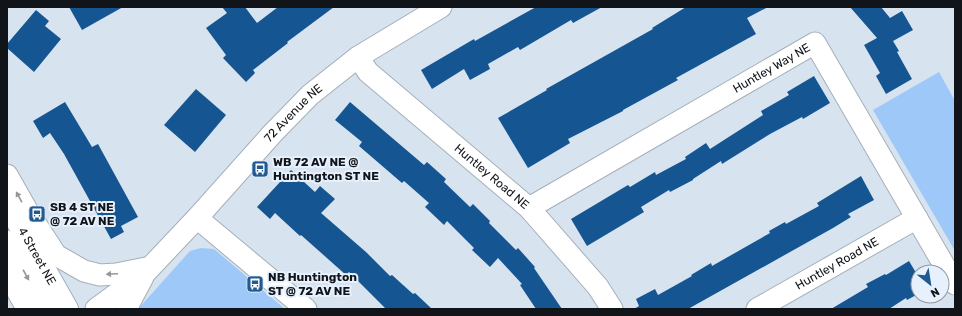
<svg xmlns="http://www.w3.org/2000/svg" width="962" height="316" font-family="Rubik,sans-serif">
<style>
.green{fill:#9ec8f7}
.building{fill:#155692}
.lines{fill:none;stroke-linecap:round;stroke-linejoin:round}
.minor-casing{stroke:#a4afba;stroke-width:23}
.major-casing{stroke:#a4afba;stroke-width:24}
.minor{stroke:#fff;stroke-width:21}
.major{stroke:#fff;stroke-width:22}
.oneway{fill:#949698}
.labels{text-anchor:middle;stroke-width:4;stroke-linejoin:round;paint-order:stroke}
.street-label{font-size:12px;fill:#111519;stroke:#e6f1fd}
.poi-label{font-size:12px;font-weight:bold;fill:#111519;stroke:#e6f1fd;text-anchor:start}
</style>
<rect width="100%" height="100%" fill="#d8e3f0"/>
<g class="green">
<polygon points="939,72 955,101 955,251 873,110"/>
<polygon points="201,248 214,249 285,309 138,309 190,251"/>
</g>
<g class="building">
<polygon points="69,7 123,7 82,30"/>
<polygon points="222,7 245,7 257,23 278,7 334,7 287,42 288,43 253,70 255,73 246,82 223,58 226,55 206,28 227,13"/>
<polygon points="536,7 602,7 573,23 571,20 520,50 518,47 488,64 490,69 470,80 464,69 432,89 421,70 474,39 475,41"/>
<polygon points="686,7 768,7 747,18 756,34 676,78 678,80 623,110 623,111 568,139 570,143 528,168 498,118 547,90 546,89 653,29 652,28"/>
<polygon points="850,7 881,7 890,18 902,11 913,30 893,41 899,51 897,52 912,79 886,94 876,76 880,73 864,45 877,38"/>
<polygon points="36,10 49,21 45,26 61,39 34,72 7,48 7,44"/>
<polygon points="814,76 830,103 803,119 802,117 770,134 722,164 721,161 693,179 693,180 670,192 669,190 641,207 644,212 587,246 571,219 628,185 630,187 655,172 656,175 686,159 685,157 706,143 710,149 763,115 761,111 789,95 787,92"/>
<polygon points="196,89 226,115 195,152 164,125"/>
<polygon points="65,102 92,147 98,144 138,217 121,226 124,232 111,239 64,154 50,133 43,138 33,121"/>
<polygon points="350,102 424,165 427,162 446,179 444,182 470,207 473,204 490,221 489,223 516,250 518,248 535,267 534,268 562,309 536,309 520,285 522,284 498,258 490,267 472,250 474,248 447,221 444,225 425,207 429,203 404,181 402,183 359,146 362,142 335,120"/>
<polygon points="291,170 315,192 320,186 335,199 321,213 366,252 390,276 392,275 413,294 415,293 432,309 386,309 349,272 346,275 301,235 300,236 275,213 270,219 257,207"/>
<polygon points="861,176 874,200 848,214 851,217 833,228 688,309 634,309 639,306 636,299 655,289 658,295 692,276 691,275 711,263 712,266 770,233 769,231 785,222 786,224 819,206 817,203"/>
<polygon points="909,261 918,276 918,294 907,300 906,298 889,309 831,309 868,287 866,284 885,274 886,275"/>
</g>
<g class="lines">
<g class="minor-casing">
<g id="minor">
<path id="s1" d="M358,57l10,15 161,136 69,79 14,22"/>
<polyline points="7,175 28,212 56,255 84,271 100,275 116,274 146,268"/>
<path id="s2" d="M529,208l286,-165 140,241"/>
<polyline points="197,218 306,309"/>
<polyline points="7,241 38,297 57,309"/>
<path id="s3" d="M96,309l49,-36 52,-55 75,-84 38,-39 48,-38 83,-50"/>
<polyline points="126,309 143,277"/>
<path id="s4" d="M757,309l160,-91"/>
</g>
</g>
<g class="major-casing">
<g id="major">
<path id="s5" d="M7,203l60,106"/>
<polyline points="7,272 28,309"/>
</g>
</g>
<use href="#minor" class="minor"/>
<use href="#major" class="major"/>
</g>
<defs><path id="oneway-solid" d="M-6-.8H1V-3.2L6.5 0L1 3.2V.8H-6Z"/></defs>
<g class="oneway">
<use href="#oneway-solid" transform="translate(19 197) rotate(-119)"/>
<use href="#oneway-solid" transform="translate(112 274) rotate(177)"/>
<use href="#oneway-solid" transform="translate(26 275) rotate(61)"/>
</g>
<defs>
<g id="bus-square" transform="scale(0.9)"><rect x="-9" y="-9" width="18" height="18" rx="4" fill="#215990" stroke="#e6f1fd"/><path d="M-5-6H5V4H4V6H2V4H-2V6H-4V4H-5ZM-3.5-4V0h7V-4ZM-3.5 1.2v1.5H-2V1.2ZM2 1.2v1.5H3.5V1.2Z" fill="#fff"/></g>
</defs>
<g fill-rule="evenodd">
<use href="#bus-square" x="260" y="169"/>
<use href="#bus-square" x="37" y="214"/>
<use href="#bus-square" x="255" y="284"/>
</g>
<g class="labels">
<g class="street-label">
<text dy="4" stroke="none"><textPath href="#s2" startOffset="280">Huntley Way NE</textPath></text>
<text dy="4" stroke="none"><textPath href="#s3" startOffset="279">72 Avenue NE</textPath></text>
<text dy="4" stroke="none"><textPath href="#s1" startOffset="180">Huntley Road NE</textPath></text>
<text dy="4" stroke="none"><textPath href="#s5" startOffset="61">4 Street NE</textPath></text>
<text dy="4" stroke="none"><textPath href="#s4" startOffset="92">Huntley Road NE</textPath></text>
</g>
<g class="poi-label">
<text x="273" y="166">WB 72 AV NE @<tspan x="273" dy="14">Huntington ST NE</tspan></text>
<text x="50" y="211">SB 4 ST NE<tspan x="50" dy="14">@ 72 AV NE</tspan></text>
<text x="268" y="281">NB Huntington<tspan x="268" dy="14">ST @ 72 AV NE</tspan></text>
</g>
</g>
<rect width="962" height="316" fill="none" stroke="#111519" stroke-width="16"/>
<g transform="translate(930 284) rotate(150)"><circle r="19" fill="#e6f1fd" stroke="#9199a2"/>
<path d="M0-3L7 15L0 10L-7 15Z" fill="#215990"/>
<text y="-6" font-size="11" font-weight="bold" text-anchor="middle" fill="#111519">N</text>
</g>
</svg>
